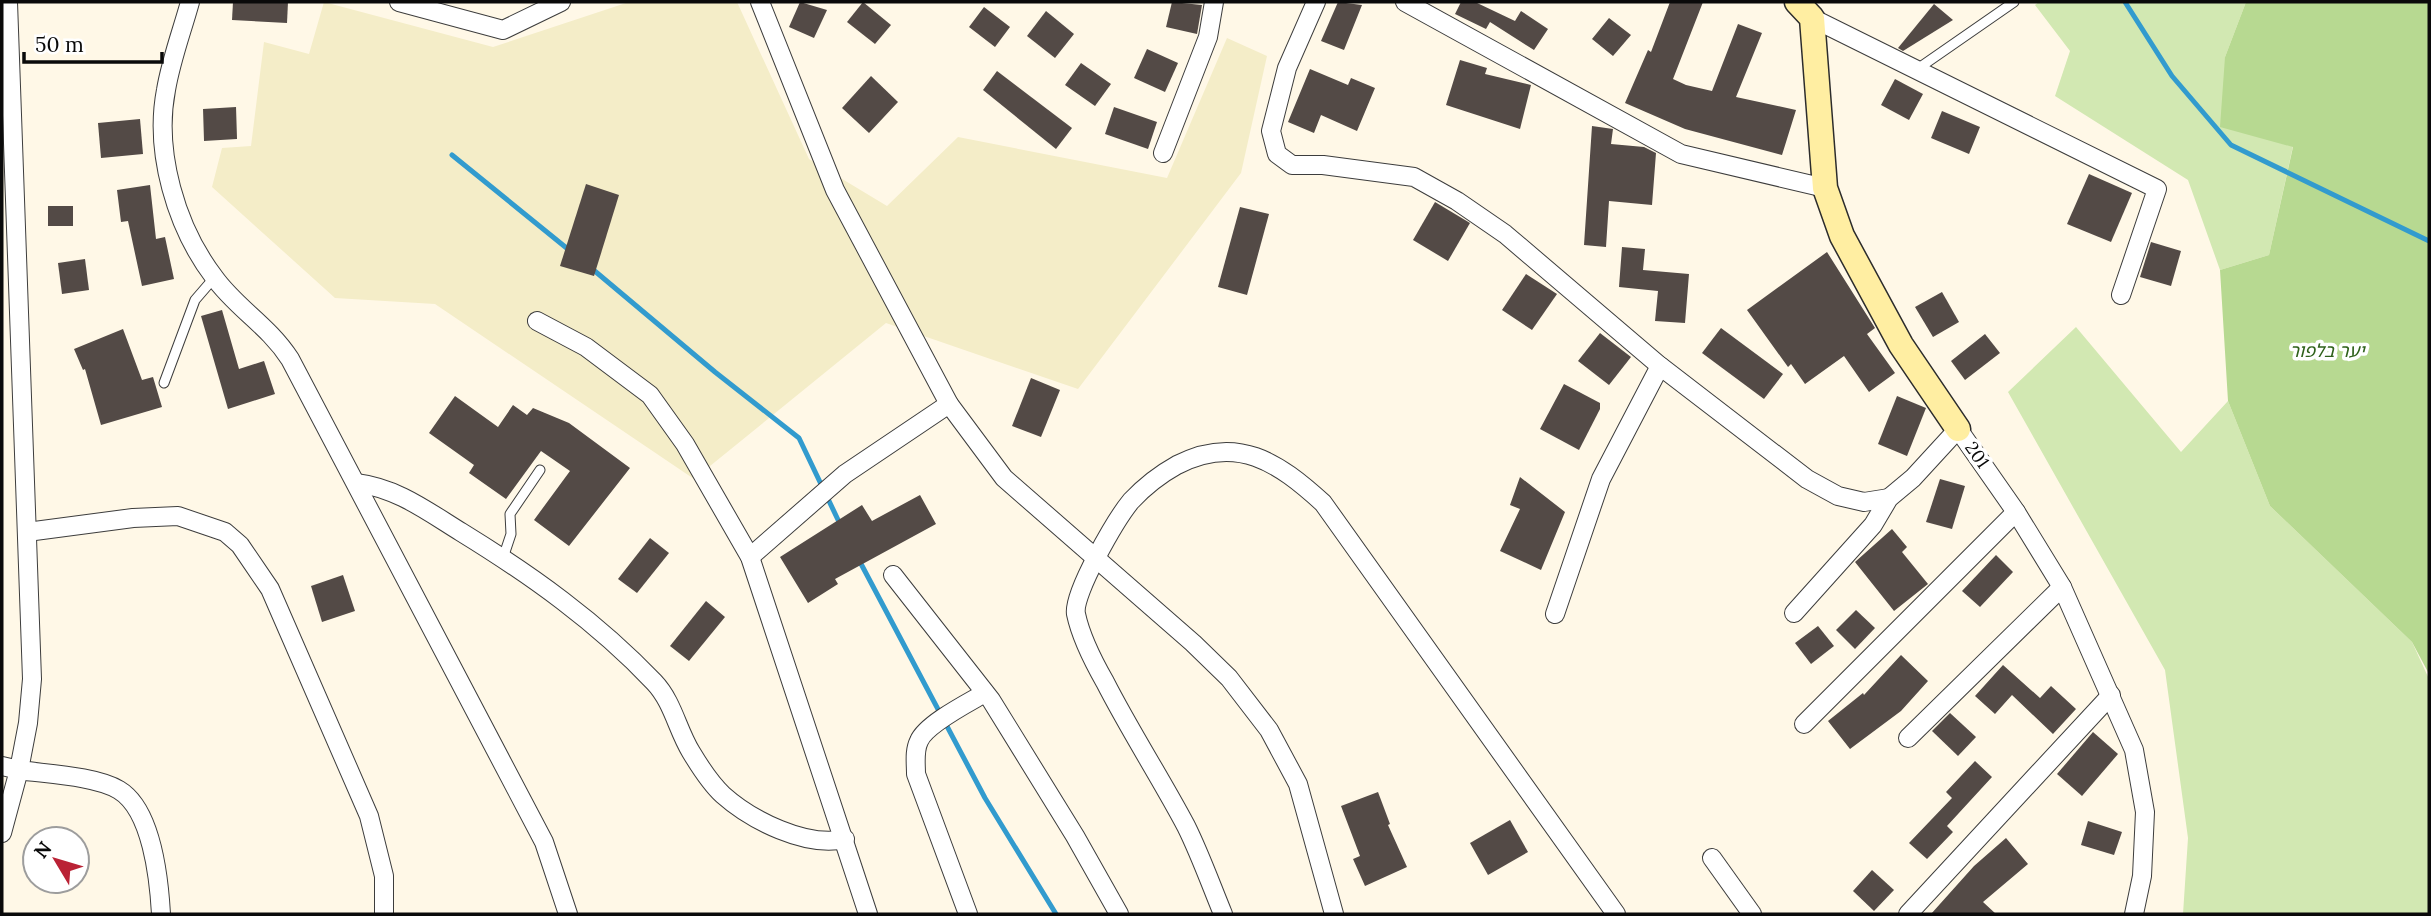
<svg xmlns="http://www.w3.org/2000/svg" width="2431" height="916" font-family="Lora,'Noto Sans Hebrew',serif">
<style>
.farmland{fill:#f4edc8}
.green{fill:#d2e8b2}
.forest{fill:#b7d991}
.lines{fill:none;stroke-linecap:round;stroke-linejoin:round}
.stream{stroke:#329bce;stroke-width:5}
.building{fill:#534a46}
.lane-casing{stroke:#3d3d3d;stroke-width:11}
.street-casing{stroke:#3d3d3d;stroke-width:20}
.secondary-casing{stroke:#2c2c2c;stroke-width:27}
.lane{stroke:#fff;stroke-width:9}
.street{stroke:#fff;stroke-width:18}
.secondary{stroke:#ffeea2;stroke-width:24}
.labels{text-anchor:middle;stroke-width:7;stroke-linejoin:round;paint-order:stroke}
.park-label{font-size:18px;font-style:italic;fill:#2f611b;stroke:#fff}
.street-label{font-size:18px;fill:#0a0a0a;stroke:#fff}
</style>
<rect width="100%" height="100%" fill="#fff8e7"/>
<polygon class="farmland" points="324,2 493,47 629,2 737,2 809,159 887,206 958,137 1167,178 1227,38 1267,56 1241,173 1078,389 886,323 694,479 435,304 335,298 212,187 222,148 251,146 264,42 309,54"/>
<g class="green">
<polygon points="2039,2 2246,2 2225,57 2293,146 2269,255 2220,270 2188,180 2055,96 2070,51 2035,5"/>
<polygon points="2076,327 2181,452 2228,401 2270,506 2412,642 2429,679 2429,914 2183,914 2188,838 2165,670 2008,392"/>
</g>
<polygon class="forest" points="2246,2 2429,2 2429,674 2412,642 2270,506 2228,401 2220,270 2269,255 2293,147 2220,127 2225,57"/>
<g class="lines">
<g class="stream">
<polyline points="2125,2 2172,76 2231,145 2429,241"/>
<polyline points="452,155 569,250"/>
<polyline points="590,267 715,372 799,438 840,524"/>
<polyline points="859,560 985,798 1056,914"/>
</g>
</g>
<g class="building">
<polygon points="233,2 288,2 287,23 232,20"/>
<polygon points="800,2 827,10 814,38 789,27"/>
<polygon points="863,2 891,25 875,44 847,22"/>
<polygon points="1172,2 1202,5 1197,34 1166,27"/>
<polygon points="1338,2 1362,5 1344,50 1321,41"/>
<polygon points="1461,2 1475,2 1515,21 1521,11 1548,29 1534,50 1490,22 1486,29 1455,14"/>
<polygon points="1670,2 1703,2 1673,79 1686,85 1712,91 1738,24 1762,33 1736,97 1796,110 1782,155 1685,129 1625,103 1648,50 1651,52"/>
<polygon points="1934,4 1953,20 1903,51 1898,48"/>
<polygon points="984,7 1010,27 995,47 969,27"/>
<polygon points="1046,11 1074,34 1055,58 1027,36"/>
<polygon points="1609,18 1631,35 1613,56 1592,39"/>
<polygon points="1147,49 1178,63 1165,92 1134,78"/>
<polygon points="1460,60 1487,68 1485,74 1531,85 1520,129 1446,105"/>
<polygon points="1081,63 1111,84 1095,106 1065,85"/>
<polygon points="1310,69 1348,85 1351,78 1375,88 1357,131 1321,115 1314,133 1288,122"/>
<polygon points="997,71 1072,128 1056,149 983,90"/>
<polygon points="871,76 898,102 869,133 842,108"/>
<polygon points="1895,79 1923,94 1909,120 1881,105"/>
<polygon points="236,107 237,139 204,141 203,109"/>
<polygon points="1114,107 1157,122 1148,149 1105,134"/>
<polygon points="1942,111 1980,127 1969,154 1931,138"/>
<polygon points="140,119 143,154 101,158 98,123"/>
<polygon points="1592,126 1613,129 1611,144 1644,147 1656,153 1652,205 1609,201 1606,247 1584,245"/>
<polygon points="2089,174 2132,193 2111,242 2067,224"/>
<polygon points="586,184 619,195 594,276 560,266"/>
<polygon points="150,185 156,239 165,237 174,279 142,286 128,221 121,222 117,190"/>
<polygon points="1435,202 1470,223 1448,261 1413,240"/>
<rect x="48" y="206" width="25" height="20"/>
<polygon points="1240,207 1269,214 1247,295 1218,287"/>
<polygon points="2151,242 2181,251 2171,286 2140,277"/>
<polygon points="1622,247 1645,249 1643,270 1689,274 1685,323 1655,321 1658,291 1619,287"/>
<polygon points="1827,252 1875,328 1867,334 1895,373 1869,392 1844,356 1805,384 1791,364 1788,367 1747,310"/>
<polygon points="85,259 89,290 62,294 58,263"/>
<polygon points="1526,274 1557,294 1532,330 1502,310"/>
<polygon points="1942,292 1959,322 1933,337 1915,307"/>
<polygon points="222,310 239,369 264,361 275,394 228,409 201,316"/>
<polygon points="1721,328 1783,374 1764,399 1702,353"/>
<polygon points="123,329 142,380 153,377 162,407 101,425 85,369 83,370 74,349"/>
<polygon points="1600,333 1631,357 1609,385 1578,361"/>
<polygon points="1985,334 2000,353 1965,380 1951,361"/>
<polygon points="1031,378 1060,390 1041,437 1012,426"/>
<polygon points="1564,384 1600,403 1600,409 1579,450 1540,429"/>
<polygon points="455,396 498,427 513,405 527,415 533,408 569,423 630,468 569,546 534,520 570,471 541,451 506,499 469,473 474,465 429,433"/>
<polygon points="1897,396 1926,408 1907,456 1878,444"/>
<polygon points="1520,477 1565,512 1541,570 1500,551 1520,509 1510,505"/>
<polygon points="1940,479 1965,486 1952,529 1926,522"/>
<polygon points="920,495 936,524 835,579 838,584 808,603 780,557 862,505 872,521"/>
<polygon points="1892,529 1907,547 1902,552 1928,584 1894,611 1855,562"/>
<polygon points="650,538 669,553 637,593 618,579"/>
<polygon points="1996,555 2013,572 1980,607 1962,591"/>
<polygon points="343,575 355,611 322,622 311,586"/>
<polygon points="706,601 725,617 689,661 670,646"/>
<polygon points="1856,610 1875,628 1855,649 1836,630"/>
<polygon points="1818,626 1834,646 1811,664 1795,643"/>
<polygon points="1901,655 1928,681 1901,711 1850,749 1828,721 1863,693 1864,695"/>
<polygon points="2003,665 2040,698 2051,686 2076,709 2053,734 2012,695 1995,714 1975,696"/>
<polygon points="1950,713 1976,737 1958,756 1932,731"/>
<polygon points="2093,732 2118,754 2082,796 2057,774"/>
<polygon points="1975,761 1992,777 1947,826 1953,832 1927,859 1909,843 1952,798 1946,792"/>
<polygon points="1378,792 1390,824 1388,825 1407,867 1365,886 1353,859 1360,856 1341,806"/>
<polygon points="1510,820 1528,852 1488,875 1470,843"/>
<polygon points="2088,821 2122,832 2114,855 2081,845"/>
<polygon points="2006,838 2028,864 1983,902 1996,914 1931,914 1974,866"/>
<polygon points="1872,870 1894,890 1874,911 1853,891"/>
</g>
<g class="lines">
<g class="lane-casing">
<g id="lane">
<polyline points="1916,70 2014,2"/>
<polyline points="164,383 195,300 214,278"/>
<polyline points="503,558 511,534 510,514 540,470"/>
</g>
</g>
<g class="street-casing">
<g id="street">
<path d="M8,2l24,677 -4,44 -9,47c27,4 77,6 100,20 33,20 40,89 42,124"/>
<path d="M190,2c-8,29 -19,58 -24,88 -12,62 10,137 48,187 22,31 54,48 76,82l254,483 24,72"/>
<polyline points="399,2 503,30 561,2"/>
<polyline points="760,2 835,190 949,404 1004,478 1193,643 1229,678 1269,730 1298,784 1334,914"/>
<polyline points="1316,2 1287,68 1271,131 1277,154 1292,165 1323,165 1414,177 1457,201 1505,234 1660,366 1807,479 1838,496 1864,502 1889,498"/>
<polyline points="1405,2 1681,154 1825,188"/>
<polyline points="1812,18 2157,189 2121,295"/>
<polyline points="1163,153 1208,37 1214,2"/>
<polyline points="537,321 586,347 650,395 685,444 750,557 868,914"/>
<path d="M356,483c41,5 71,28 105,49 70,43 136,90 193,150 19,20 23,47 37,70 9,15 19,31 32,43 28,25 83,53 122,44"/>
<polyline points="27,532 133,518 178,516 225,532 240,545 270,589 369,816 384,876 384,914"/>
<polyline points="750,557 845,474 949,404"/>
<polyline points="893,575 991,700 1075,836 1119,914"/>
<polyline points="1794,613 1873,525 1889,498 1913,478 1958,429 2016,512 2062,587 2134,750 2145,812 2142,876 2134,914"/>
<polyline points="1555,614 1601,479 1660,366"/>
<polyline points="1804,724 2016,512"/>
<polyline points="1908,738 2062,587"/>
<polyline points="2,766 19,770 2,833"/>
<polyline points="1712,858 1752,914"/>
<path d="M968,914l-52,-140c0,-11 -2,-23 3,-33 7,-17 49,-38 66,-48"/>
<path d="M1223,914c-12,-29 -23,-60 -37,-88 -26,-49 -56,-95 -81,-144 -12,-21 -24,-44 -29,-68 -4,-20 41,-96 55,-113 14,-15 28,-26 46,-36 60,-31 101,-3 146,38l293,411"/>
<polyline points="1908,914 2111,695"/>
</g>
</g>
<g class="secondary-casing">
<polyline id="secondary" points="1797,2 1812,18 1825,188 1842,236 1901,345 1958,429"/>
</g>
<use href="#lane" class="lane"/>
<use href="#street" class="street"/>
<use href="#secondary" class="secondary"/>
</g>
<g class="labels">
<g class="park-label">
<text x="2327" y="357">יער בלפור</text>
</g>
<g class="street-label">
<text transform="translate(1977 455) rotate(55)" y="6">201</text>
</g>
</g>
<rect width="2431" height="916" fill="none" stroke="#0a0a0a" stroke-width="7"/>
<g transform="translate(56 860) rotate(308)"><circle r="33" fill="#ffffff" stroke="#9d9d9d" stroke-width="2"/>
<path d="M0-5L12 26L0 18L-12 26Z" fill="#ba2235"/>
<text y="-10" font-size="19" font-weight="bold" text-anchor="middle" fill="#0a0a0a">N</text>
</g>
<path d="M24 52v10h138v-10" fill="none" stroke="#0a0a0a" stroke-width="3.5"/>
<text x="35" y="52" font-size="21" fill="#0a0a0a" stroke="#ffffff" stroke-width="5" paint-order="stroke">50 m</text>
</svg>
